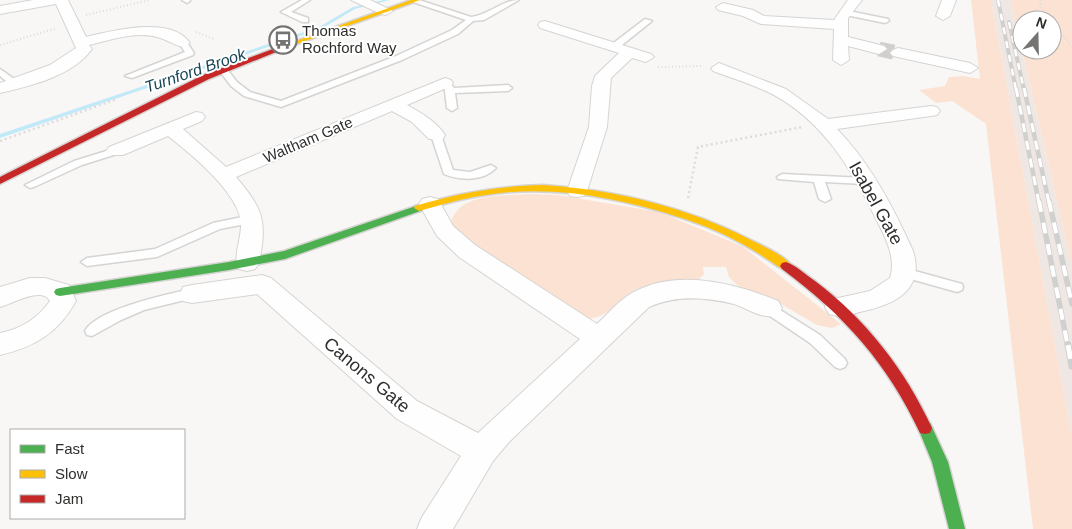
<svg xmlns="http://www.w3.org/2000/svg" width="1072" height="529" font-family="Helvetica,sans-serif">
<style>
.built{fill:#eee7e3}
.green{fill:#fbe2d2;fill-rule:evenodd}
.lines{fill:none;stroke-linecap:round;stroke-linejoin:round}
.stream{fill:#c1e9f8;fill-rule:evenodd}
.street-tunnel{stroke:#d1cfcd;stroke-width:15;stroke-dasharray:15 8;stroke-linecap:butt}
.lane-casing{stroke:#d5d4d2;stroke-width:3}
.street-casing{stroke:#d5d4d2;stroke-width:2}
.fast-casing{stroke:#d5d4d2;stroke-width:3}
.slow-casing{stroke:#d5d4d2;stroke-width:3}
.jam-casing{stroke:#d5d4d2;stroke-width:3}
.path-far1{stroke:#dcdcdc;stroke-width:2;stroke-dasharray:1 2.5;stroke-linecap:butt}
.path{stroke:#dcdcdc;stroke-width:2.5;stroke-dasharray:2 3;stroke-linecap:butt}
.lane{fill:#fefefe;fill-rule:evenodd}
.street{fill:#fefefe;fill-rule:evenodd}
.fast{fill:#4caf50;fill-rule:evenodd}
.slow{fill:#ffc107;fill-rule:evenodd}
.jam{fill:#c62828;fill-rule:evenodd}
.rail-far3-casing{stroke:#d0d0cf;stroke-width:4}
.rail-far2-casing{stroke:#d0d0cf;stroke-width:4.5}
.rail-far1-casing{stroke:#d0d0cf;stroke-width:5.5}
.rail-casing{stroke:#d0d0cf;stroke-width:7}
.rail-far3{stroke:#fff;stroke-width:2.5;stroke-dasharray:7;stroke-linecap:butt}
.rail-far2{stroke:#fff;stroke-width:3;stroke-dasharray:9;stroke-linecap:butt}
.rail-far1{stroke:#fff;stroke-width:4;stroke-dasharray:11;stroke-linecap:butt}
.rail{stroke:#fff;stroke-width:5;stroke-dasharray:14;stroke-linecap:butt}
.labels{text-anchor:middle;stroke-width:4;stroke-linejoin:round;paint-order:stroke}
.far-poi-label{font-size:15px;fill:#2f2e2d;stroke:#fff;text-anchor:start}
.far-street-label{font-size:15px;fill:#2f2e2d;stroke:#fff}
.far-water-label{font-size:16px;font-style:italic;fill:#174656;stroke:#fff}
.street-label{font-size:18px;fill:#2f2e2d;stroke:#fff}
</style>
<rect width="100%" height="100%" fill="#f9f7f5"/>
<polygon class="built" points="991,0 1010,0 1072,266 1072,437"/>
<g class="green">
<polygon points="971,0 991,0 1072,437 1072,529 1033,529 986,124 952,101 936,103 919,90 945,86 949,77 963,76 980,79"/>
<path d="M1010,0h62v266l-55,-237zM1022,20h30v30h-30z"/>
<path d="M531,194l27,1 101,17 83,34 99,78 -9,4 -15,-3 -43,-25 -36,-14 -9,-9 -3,-10h-23l1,7 -8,8c-22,1 -46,-1 -65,10 -18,11 -22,26 -45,27l-100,-64 -32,-27 -3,-6c8,-30 54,-26 80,-28z"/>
</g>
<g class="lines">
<polygon class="stream" points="383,0 390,0 355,9 321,29 0,138 0,134 319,27 353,7"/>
<polyline class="street-tunnel" points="879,49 898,53"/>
<g class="lane-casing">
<g id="lane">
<polygon points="182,0 190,0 190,1 187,3"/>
<polygon points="302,0 310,0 291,12 308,18 308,22 302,22 281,12"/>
<path d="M412,0h7l52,17c18,-2 31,-17 48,-17l-35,20 -11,1 -15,13 -56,26 -121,47 -37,-11 -13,-10 -12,-16 7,-2 11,14 13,10 31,9 115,-45 56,-26 14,-10 -53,-18z"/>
<polygon points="844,10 888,19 889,21 885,23 841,14 840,12"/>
<polygon points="645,19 652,21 617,49 611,49 611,45"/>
<polygon points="180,41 186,41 194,53 193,55 132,78 125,76 185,52 179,43"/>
<polygon points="0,69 17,81 17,85 11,85 0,76"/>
<polygon points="444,83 450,83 454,88 508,85 512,88 508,91 455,93 457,108 452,111 447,108"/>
<path d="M436,132l5,3 12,35 17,2 21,-7 5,3c-12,13 -36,13 -52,6l-13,-39z"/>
<polygon points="116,148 121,151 120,153 82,165 34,187 30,188 25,185 74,161"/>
<polygon points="782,174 864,178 869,181 864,184 825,182 831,199 825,202 819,199 814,182 778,179 777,177"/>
<polygon points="252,215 258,219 256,222 220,229 157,257 87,266 81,262 87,258 155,249 213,223"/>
<polygon points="904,268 962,284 963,287 962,290 957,292 900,276 898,273 900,270"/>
<path d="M192,289l5,2 2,3 -2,3 -53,13 -23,10 -29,16 -5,-1 -2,-4c12,-22 83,-37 107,-42z"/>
<polygon points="769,303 820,335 845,359 847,363 845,367 840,369 835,367 810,343 764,312 762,308 764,304"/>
</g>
</g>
<g class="street-casing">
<g id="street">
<path d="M33,0h35l18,37c26,-6 85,-22 104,6l-7,4c-9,-2 -17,-8 -26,-10 -22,-6 -46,3 -68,8l3,4c-19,27 -62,37 -92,44v-10l50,-18 26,-17 -20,-44 -56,10v-8z"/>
<polygon points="351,0 370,0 393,11 386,15 381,14"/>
<polygon points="848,0 862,0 848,18 848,37 884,46 887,49 879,54 848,46 849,60 841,65 833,60 834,29 761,24 743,16 718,10 716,7 723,3 753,10 764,16 834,20"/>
<polygon points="942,0 956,0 950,16 943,20 936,16"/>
<polygon points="545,21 651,54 654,57 646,62 632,58 611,78 607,127 587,191 584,196 577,197 570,196 567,191 589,127 592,86 595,76 619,53 540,28 538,25 540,22"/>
<polygon points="898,48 970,63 978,68 970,73 893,56 890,53 893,50"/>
<path d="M719,63l67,26 42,30 103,-13 6,1 3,4 -3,4 -6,1 -94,13c33,34 57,79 76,122 12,38 -17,53 -49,60 -12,3 -23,7 -35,3l-4,-7 4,-7 41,-9 20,-13c7,-21 -6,-43 -15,-61 -24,-49 -52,-95 -101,-122 -19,-10 -40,-16 -61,-24l-2,-3z"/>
<path d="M445,78l6,2 2,3 -2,3 -44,19c14,8 29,16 38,30l-2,4h-14l-17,-17 -20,-11 -156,66c28,33 31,44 23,86l-4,6 -8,2 -8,-2c-7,-12 3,-31 2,-46 -2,-30 -50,-69 -73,-87l-45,19h-14l-3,-4 3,-4 87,-35 6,1 3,4 -3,4 -19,8 43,38z"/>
<path d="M430,197l8,2 15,27 22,19 122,79c11,-10 22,-24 35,-31 45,-25 102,-10 146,8l4,7 -4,7c-16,5 -29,-6 -44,-11 -28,-7 -58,-9 -85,3l-140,135 -16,19 -40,68h-36l5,-12 39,-61 -64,-37 -140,-125 -65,9 -9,-2 -3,-7 3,-7 9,-2 70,-10 9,3 146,123 61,32 102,-94 -121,-82 -22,-21 -18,-32 3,-5z"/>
<path d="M30,278h15l24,7 7,16c-18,32 -41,46 -76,54v-22c21,-4 38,-15 50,-32 -9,-15 -38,3 -50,6v-20z"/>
</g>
</g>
<g class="fast-casing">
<g id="fast">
<polygon points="419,205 423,206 424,208 423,210 285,259 229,270 60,296 56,295 54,292 56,289 60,288 229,262 284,251"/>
<polygon points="925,422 930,423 948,462 965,529 949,529 932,462 918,428 920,423"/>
</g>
</g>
<g class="slow-casing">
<g id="slow">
<polygon points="411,0 420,0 291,46 285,45"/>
<path d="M543,185c74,5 144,22 210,56 12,6 31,14 39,25l-2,3c-9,2 -16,-6 -23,-10 -25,-17 -54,-31 -82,-40 -64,-21 -133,-35 -199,-24 -23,3 -45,10 -67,16l-5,-3 1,-2c43,-13 83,-20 128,-21z"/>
</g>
</g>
<g class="jam-casing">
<g id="jam">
<polygon points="289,43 291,44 291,46 209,79 0,184 0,177 203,75"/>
<path d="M786,262c10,3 20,13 29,19 51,38 91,90 117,147l-2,5 -5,1 -5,-1c-33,-70 -76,-118 -138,-164l-2,-3 2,-3z"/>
</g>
</g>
<g class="path-far1">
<polyline points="1040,0 1042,11 1050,20"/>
<polyline points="86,15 150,0"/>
<polyline points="1052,22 1072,47"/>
<polyline points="196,32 214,39"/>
<polyline points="0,45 57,28"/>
<polyline points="658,67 701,66"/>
</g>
<g class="path">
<polyline points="0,141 117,99"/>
<polyline points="688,198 698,147 802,127"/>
</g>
<use href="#lane" class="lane"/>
<use href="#street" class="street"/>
<use href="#fast" class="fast"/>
<use href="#slow" class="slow"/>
<use href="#jam" class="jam"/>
<g class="rail-far3-casing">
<g id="rail-far3">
<polyline points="998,0 1016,90"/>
<polyline points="1009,22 1024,90"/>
</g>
</g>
<g class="rail-far2-casing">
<g id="rail-far2">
<polyline points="1016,88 1039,203"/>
<polyline points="1024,88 1049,203"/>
</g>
</g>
<g class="rail-far1-casing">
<g id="rail-far1">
<polyline points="1039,201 1068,347"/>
<polyline points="1049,201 1072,304"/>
</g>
</g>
<g class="rail-casing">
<polyline id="rail" points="1068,345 1072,366"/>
</g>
<use href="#rail-far3" class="rail-far3"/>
<use href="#rail-far2" class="rail-far2"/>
<use href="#rail-far1" class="rail-far1"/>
<use href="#rail" class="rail"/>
</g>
<defs>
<g id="bus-ring" transform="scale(1.4375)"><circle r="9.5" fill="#fff" stroke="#767473" stroke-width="1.5"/><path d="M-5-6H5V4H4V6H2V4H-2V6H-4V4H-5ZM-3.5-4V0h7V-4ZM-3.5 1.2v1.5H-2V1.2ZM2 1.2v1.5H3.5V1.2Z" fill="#767473"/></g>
</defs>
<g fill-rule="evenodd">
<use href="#bus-ring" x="283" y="40"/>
</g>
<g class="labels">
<g class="far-poi-label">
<text x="302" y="36">Thomas<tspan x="302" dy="17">Rochford Way</tspan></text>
</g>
<g class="far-street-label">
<text transform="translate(308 140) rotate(-23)" y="5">Waltham Gate</text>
</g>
<g class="far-water-label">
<text transform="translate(195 70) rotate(-19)" y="6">Turnford Brook</text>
</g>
<g class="street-label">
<text transform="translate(876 203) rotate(61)" y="6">Isabel Gate</text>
<text transform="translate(367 375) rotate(40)" y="6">Canons Gate</text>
</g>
</g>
<rect x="10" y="429" width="175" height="90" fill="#ffffff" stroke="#acabab"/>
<rect x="20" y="445" width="25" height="8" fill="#4caf50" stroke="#acabab"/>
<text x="55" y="454" font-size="15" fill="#2f2e2d">Fast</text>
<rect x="20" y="470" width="25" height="8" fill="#ffc107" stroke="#acabab"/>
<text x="55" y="479" font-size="15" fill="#2f2e2d">Slow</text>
<rect x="20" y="495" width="25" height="8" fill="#c62828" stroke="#acabab"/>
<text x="55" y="504" font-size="15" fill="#2f2e2d">Jam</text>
<g transform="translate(1037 35) rotate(20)"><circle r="24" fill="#ffffff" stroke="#acabab"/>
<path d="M0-4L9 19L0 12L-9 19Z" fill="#767473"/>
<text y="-8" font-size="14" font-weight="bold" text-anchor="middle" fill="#2f2e2d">N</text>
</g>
</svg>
